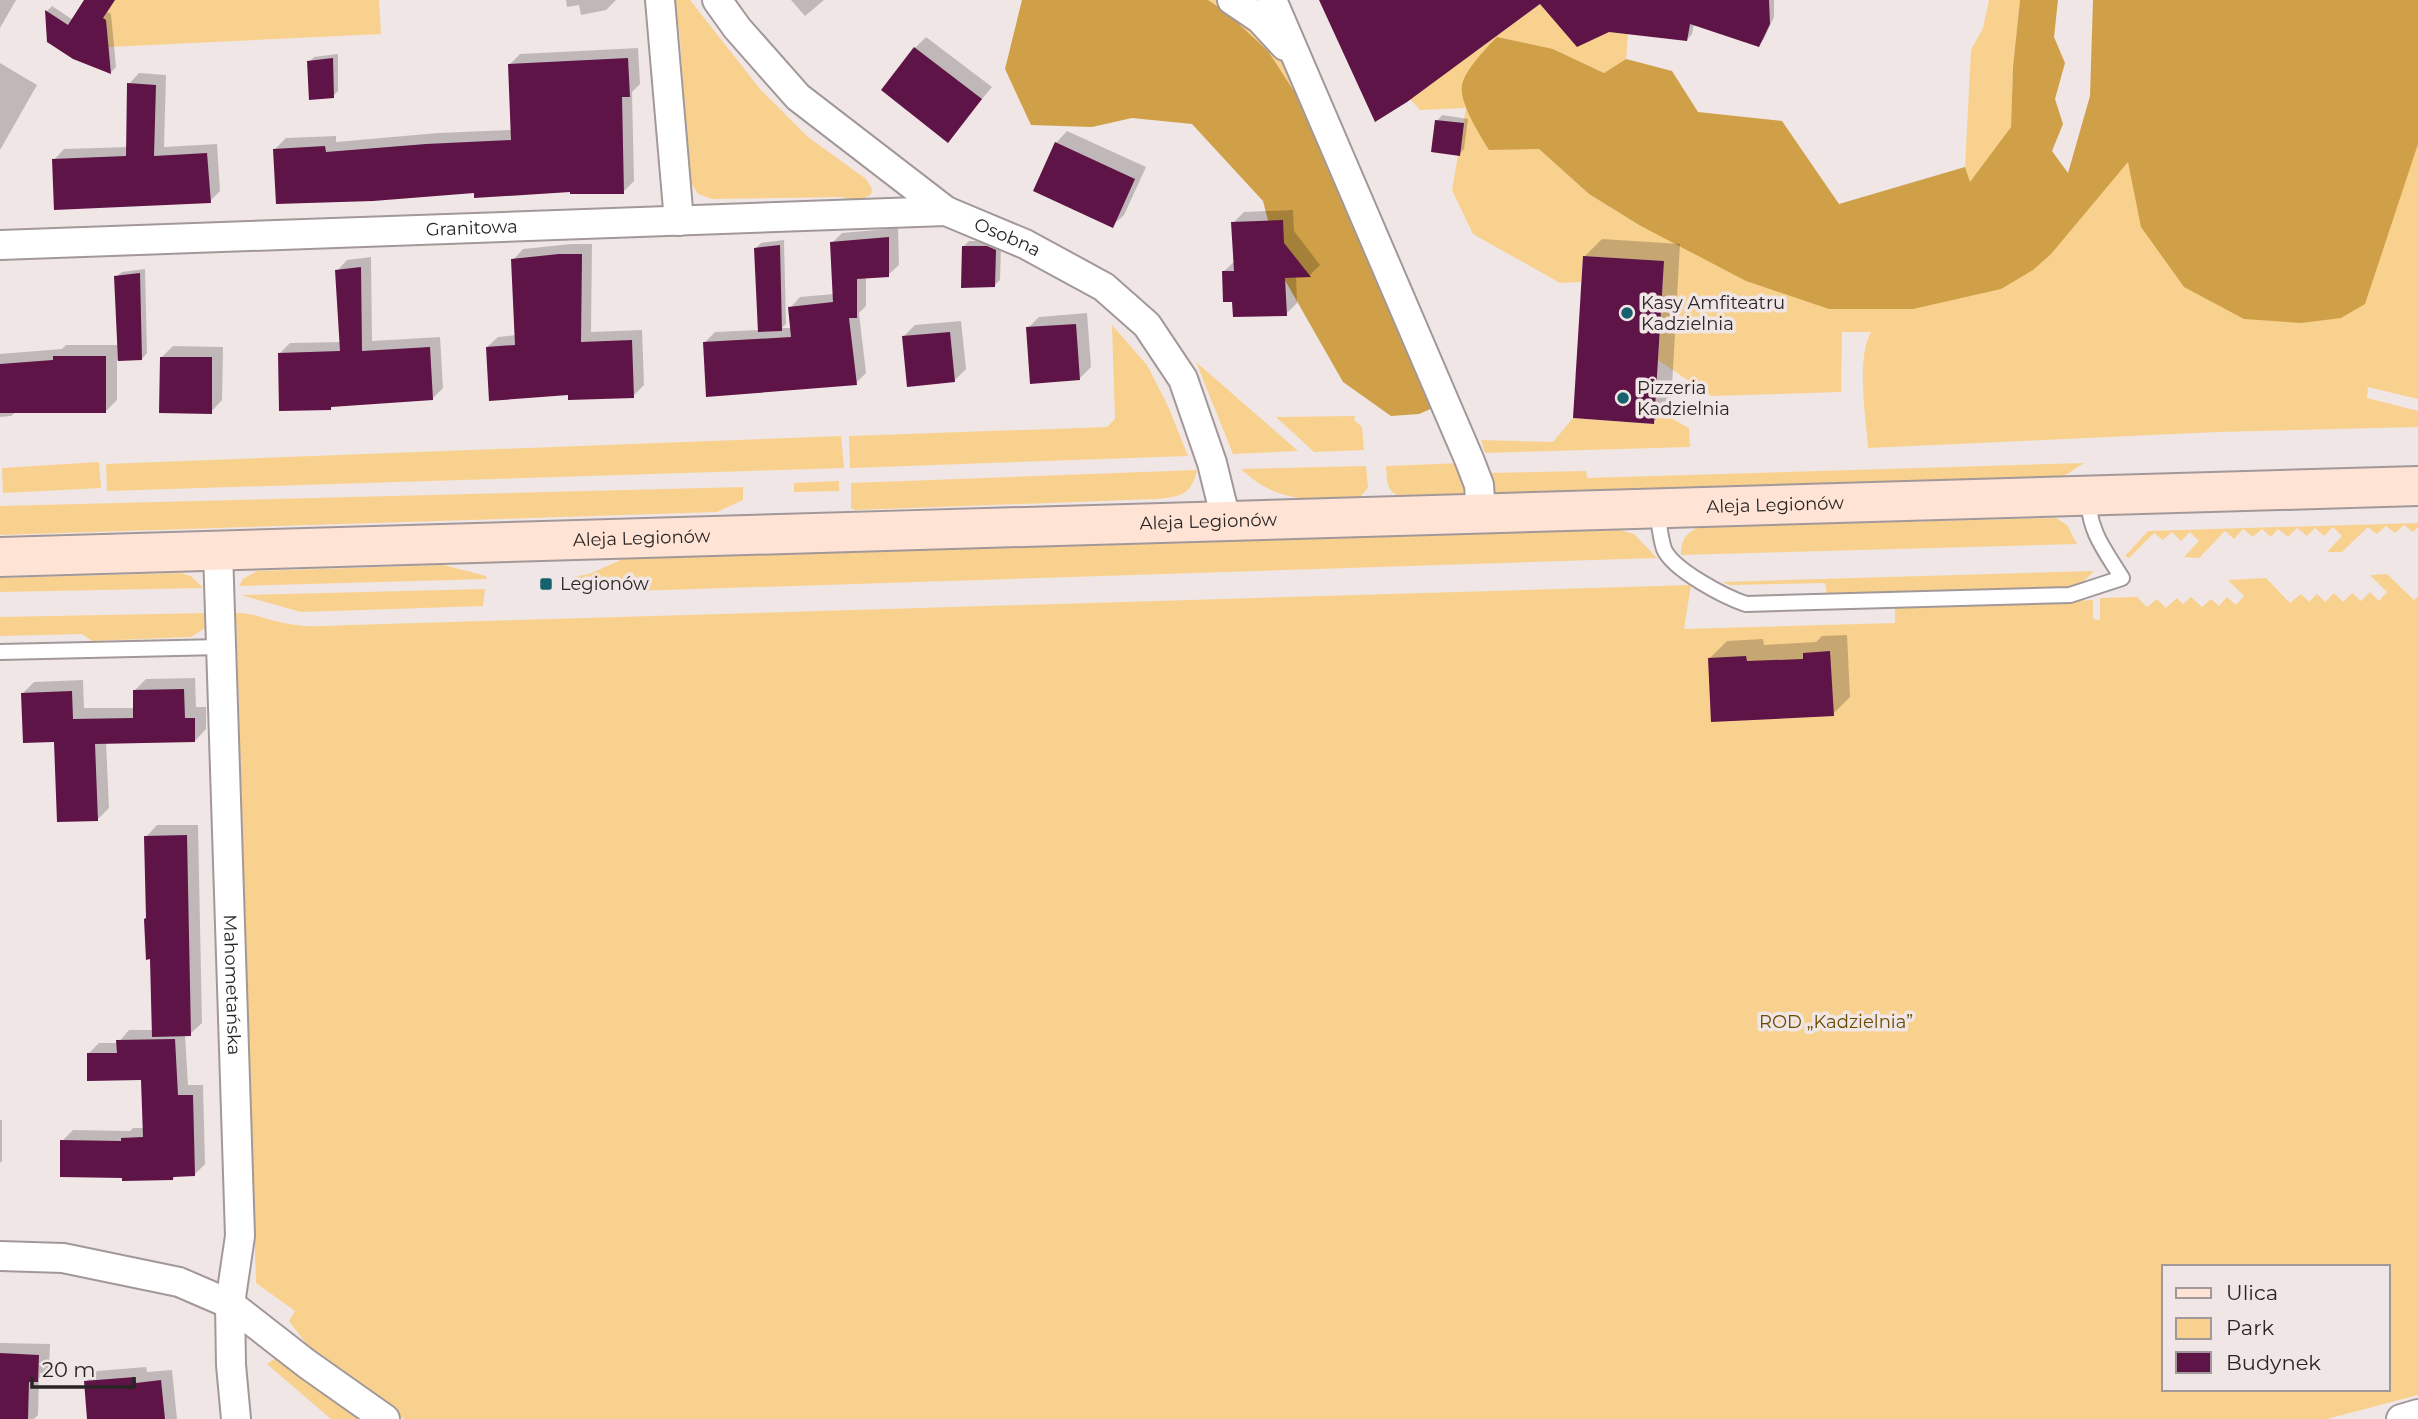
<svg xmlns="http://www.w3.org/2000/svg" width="2418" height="1419" font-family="Montserrat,sans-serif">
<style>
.green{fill:#f8d18e;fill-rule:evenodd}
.forest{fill:#cfa048}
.shadow{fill:#0003}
.building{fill:#5e1446}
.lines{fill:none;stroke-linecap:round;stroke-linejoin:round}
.lane-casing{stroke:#a39899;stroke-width:18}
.street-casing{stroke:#a39899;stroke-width:32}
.secondary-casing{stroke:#a39899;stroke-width:42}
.lane{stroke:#fff;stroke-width:14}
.street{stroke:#fff;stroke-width:28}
.secondary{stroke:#ffe4d6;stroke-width:38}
.poi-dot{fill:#17616f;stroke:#f1e6e6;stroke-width:2.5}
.labels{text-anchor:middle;stroke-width:7;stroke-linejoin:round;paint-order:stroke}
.street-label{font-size:18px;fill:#292525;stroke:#f1e6e6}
.poi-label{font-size:18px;fill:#292525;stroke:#f1e6e6;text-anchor:start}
.park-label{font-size:18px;fill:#6a4b01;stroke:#f1e6e6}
</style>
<rect width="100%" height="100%" fill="#f1e6e6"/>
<g class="green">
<polygon points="115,0 379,0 381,34 109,47 94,42 103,18"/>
<path d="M675,0h15l70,89 48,48 58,42 6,10 -1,5c-10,8 -17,7 -29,3l-130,2 -14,-5 -8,-13 -10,-141z"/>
<polygon points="1208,0 1220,0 1279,52 1301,102 1268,51 1226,12"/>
<polygon points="1989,0 2020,0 2013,67 2011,127 1970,183 1965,167 1971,50 1983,28"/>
<path d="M2418,0v399l-50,-12 -1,11 51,13v16l-200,5 -350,16c-2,-31 -12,-90 3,-116h-29l-1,60 -130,4 -53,-36 6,-99 -81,-5 -2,26 -21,1 -87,-49 -21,-44 14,-82 -46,2 -10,-11 130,-95 89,19 -3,36 -22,14 -51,-24 -14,100 50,45 50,31 422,-8 40,-117z"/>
<polygon points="1112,325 1147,365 1168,406 1188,456 850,468 849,436 1107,427 1115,419"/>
<polygon points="1196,362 1298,451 1233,454"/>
<polygon points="1655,409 1689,428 1690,447 1485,453 1481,440 1553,442 1573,418 1654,424"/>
<polygon points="1355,416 1354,420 1362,427 1364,450 1314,452 1276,417"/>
<polygon points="841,436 844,468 107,491 106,464"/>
<polygon points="99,462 101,488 3,493 2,468"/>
<path d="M1462,463c3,12 10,24 -2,32l-61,1c-13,-5 -12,-17 -13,-30z"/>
<polygon points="2084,463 2061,478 1493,494 1483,473 1586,471 1587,478"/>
<path d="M1366,466l2,22 -9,10c-48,1 -80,7 -118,-29z"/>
<path d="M1197,470c-6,26 -16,26 -40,29l-302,11 -4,-2v-25z"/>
<polygon points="839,481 839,491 794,492 794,483"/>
<polygon points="743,487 743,500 717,512 0,535 0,506"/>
<path d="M2056,518l11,7 10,19 -396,11c0,-15 4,-21 18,-28z"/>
<polygon points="2418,523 2418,527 2413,532 2404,525 2395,533 2386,526 2377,534 2368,527 2342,552 2327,552 2342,536 2333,527 2324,536 2315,528 2307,536 2297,528 2288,537 2278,529 2271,537 2262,529 2253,537 2243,529 2234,539 2225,531 2199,558 2184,557 2199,541 2190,532 2181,541 2172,532 2163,540 2154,533 2129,558 2125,556 2148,531"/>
<polygon points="1616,529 1634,534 1657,558 573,593 572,577 589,574 623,559"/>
<polygon points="444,565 486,576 487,579 239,586 243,579 257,571"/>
<polygon points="2094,571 2082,583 2071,589 1827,595 1825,583 1729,585 1722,582"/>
<polygon points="181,573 191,576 203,588 0,592 0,578"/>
<path d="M2387,574l27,26 4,-4v799l-91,24h-1923l-86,-60 -29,-38 6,-10 -39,-28 -20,-670c16,0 27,5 43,9 23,6 48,4 72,3l1340,-40 -7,44 211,-6v-15l198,-8v19l7,1v-22l37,-1 10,10 10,-8 9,9 11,-10 6,6 8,-7 11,10 9,-8 8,7 8,-9 9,8 8,-9 -16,-16 38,-2 24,25 11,-9 8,8 8,-8 8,8 9,-9 9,9 9,-9 9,8 9,-9 9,9 8,-9 -17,-17zM2164,1267h224v122h-224z"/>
<polygon points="485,589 483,606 301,612 241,595"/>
<polygon points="207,613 205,628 191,637 92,641 82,634 0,636 0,617"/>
<polygon points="274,1359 368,1419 331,1419 267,1364"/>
</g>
<g class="forest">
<polygon points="1022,0 1208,0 1226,12 1268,51 1301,102 1435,407 1419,414 1391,416 1343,382 1282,275 1263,201 1192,124 1132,118 1092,127 1031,125 1005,69"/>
<path d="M2020,0h38l-4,37 11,26 -10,36 8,25 -11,27 16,22 22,-77 3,-96h325v144l-53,160 -24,14 -40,5 -57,-4 -60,-32 -43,-60 -13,-65 -77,92 -18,16 -32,19 -88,20h-84l-83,-28 -107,-56 -50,-31 -50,-45 -50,1c-9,-15 -30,-47 -27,-65 3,-15 25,-38 35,-48l56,12 51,24 22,-14 46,12 26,41 84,9 57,83 126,-37 5,15 41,-55 2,-60z"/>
</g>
<g class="shadow">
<polygon points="0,0 16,0 0,28"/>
<polygon points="87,0 115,0 107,12 111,14 116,67 111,72 74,58 48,41 47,11 52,6 73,20"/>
<polygon points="566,0 616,0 606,10 581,15 579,5 567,7"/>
<polygon points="791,0 824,0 805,16"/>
<polygon points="1322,0 1774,0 1774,17 1764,39 1759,45 1694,24 1692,34 1687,40 1541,1"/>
<polygon points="926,37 992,87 948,140 915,48"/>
<polygon points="638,48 640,84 632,92 634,181 623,192 572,190 476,191 275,149 286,138 336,136 336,142 438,133 512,130 509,65 520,54"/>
<polygon points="338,54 338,91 333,96 309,62 314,57"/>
<polygon points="0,63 37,85 0,150"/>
<polygon points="139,73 166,75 164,147 217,144 220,191 210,201 54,160 64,149 128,147 129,84"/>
<polygon points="1442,115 1468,119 1464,149 1459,154 1437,121"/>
<polygon points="1067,131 1146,167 1124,215 1112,226 1056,143"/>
<polygon points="1293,210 1294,231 1320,265 1310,275 1296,276 1297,303 1286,314 1234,300 1223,272 1235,261 1233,223 1244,212"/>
<polygon points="898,228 899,265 888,275 866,277 866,306 859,313 866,373 856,383 705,342 715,332 759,330 756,248 761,243 784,240 786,324 782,328 792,328 790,308 800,297 834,294 832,243 842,233"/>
<polygon points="1602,239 1680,244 1671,405 1653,422 1584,257"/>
<polygon points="969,241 993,241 1001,245 1000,280 995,285 963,247"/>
<polygon points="571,244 592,244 591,332 642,330 644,385 633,396 570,393 487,347 498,337 516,335 513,260 523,249"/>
<polygon points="371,257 372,341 440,337 443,388 433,398 333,405 330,408 279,354 290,343 341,342 337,271 347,260"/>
<polygon points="145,269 147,353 142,359 117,360 117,400 106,411 16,412 11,416 0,417 0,354 62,349 66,345 119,345 116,277 122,272"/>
<polygon points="1087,313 1091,367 1080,378 1028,328 1039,317"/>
<polygon points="961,321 966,369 954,381 904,336 915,325"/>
<polygon points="173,346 223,347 222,400 211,412 161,358"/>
<polygon points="1847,635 1850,697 1833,714 1710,658 1727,641 1763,639 1764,645 1816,642 1822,636"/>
<polygon points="195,678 196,707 206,707 206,729 195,741 106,742 109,808 97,820 56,740 23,693 34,682 83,680 84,708 135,708 135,690 146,679"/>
<polygon points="157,825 198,825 202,1023 190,1034 185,1035 188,1085 203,1085 205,1164 194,1175 176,1175 173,1179 124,1176 62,1141 73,1130 130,1131 133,1128 144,1128 143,1078 89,1053 99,1043 118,1043 129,1030 154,1030 146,837"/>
<polygon points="0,1120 2,1120 2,1161 0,1163"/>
<polygon points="0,1343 50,1344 49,1369 39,1378 38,1415 34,1419 0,1419"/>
<polygon points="146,1367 147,1372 172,1370 177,1419 89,1419 86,1382 97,1371"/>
</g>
<g class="building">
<polygon points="84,0 115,0 103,18 106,20 111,74 73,59 47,42 45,10 68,25"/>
<polygon points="1319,0 1769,0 1770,24 1759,47 1690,24 1687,41 1609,32 1577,47 1540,4 1407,102 1375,122"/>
<polygon points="914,47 982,99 948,143 881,90"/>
<polygon points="333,58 334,98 309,100 307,61"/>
<polygon points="628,58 630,97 622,97 624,194 570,194 570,192 474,198 474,193 373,201 276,204 273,149 325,146 326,152 426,144 511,140 508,64"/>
<polygon points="127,83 156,85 154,156 207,153 211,203 54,210 52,159 126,156"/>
<polygon points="1435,120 1464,123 1460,156 1431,152"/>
<polygon points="1055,142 1135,179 1113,228 1033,191"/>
<polygon points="1283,220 1284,243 1311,277 1285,278 1287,316 1233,317 1232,302 1223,302 1222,271 1234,271 1231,222"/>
<polygon points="889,237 889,277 857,279 857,318 849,318 857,385 706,397 703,342 791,337 788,307 833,302 830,242"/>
<polygon points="780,245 782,331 758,332 754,248"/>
<polygon points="962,246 987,246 996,250 995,287 961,288"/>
<polygon points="559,254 582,254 581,342 632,340 634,398 568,400 568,395 489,401 486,347 515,345 511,259"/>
<polygon points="1583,256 1664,261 1654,424 1573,418"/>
<polygon points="361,267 362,351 430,347 433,400 331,407 331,410 279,411 278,353 340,351 335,270"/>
<polygon points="140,273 142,360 118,361 114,276"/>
<polygon points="1076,324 1080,380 1030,384 1026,327"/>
<polygon points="950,332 955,382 907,387 902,336"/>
<polygon points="53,356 106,356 106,413 0,413 0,364 53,360"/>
<polygon points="160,357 212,357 212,414 159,413"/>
<polygon points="1830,651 1834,716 1711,722 1708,658 1746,656 1747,661 1803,659 1803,653"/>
<polygon points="184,689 185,718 195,718 195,742 95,744 98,821 57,822 54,742 23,743 21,693 72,691 73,719 133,718 133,690"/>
<polygon points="187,835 191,1036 152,1037 150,959 146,960 144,919 146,918 144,836"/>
<polygon points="175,1039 178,1095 193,1095 195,1176 173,1177 173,1180 122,1181 122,1178 60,1177 60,1140 121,1141 121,1138 143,1137 141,1080 87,1081 87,1053 117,1053 116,1040"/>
<polygon points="0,1353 39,1355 38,1382 29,1382 28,1419 0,1419"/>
<polygon points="135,1377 136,1383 161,1380 165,1419 87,1419 84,1381"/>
</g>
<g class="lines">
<g class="lane-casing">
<g id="lane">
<path d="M1657,510c2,12 3,27 7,39 9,21 61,48 82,55l324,-9 52,-17c-18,-29 -33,-46 -34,-82"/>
<polyline points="0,652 221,647"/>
</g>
</g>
<g class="street-casing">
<g id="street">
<polyline points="660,0 679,221"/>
<path id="s1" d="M717,0l20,28 61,69 148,114 79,33 79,43 43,38 36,54 29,84 14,57"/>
<polyline points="1232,0 1260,19 1285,46"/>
<polyline points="1272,0 1469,459 1479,485 1481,514"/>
<path id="s2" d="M0,245l946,-34"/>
<path id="s3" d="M218,551l22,685 -10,68 1,61 5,54"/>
<polyline points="0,1256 63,1258 179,1282 230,1304 307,1364 385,1419"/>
<polyline points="2401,1419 2418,1414"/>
</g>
</g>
<g class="secondary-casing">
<g id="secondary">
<path id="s4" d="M0,557l2418,-71"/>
</g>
</g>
<use href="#lane" class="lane"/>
<use href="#street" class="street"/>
<use href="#secondary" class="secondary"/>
</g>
<g class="poi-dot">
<circle cx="1627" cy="313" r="7"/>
<circle cx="1623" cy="398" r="7"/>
<rect x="539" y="577" width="14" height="14" rx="3.5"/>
</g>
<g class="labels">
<g class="street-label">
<text dy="6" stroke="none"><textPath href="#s2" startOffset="472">Granitowa</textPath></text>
<text dy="6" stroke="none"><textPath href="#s1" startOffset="380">Osobna</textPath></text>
<text dy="6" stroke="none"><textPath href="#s4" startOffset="1776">Aleja Legionów</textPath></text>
<text dy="6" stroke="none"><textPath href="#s4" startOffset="1209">Aleja Legionów</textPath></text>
<text dy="6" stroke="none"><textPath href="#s4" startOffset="642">Aleja Legionów</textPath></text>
<text dy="6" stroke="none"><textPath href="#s3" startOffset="434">Mahometańska</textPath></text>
</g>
<g class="poi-label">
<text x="1641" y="309">Kasy Amfiteatru<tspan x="1641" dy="21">Kadzielnia</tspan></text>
<text x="1637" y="394">Pizzeria<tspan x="1637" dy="21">Kadzielnia</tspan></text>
<text x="560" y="590">Legionów</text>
</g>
<g class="park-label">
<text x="1836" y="1028">ROD „Kadzielnia”</text>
</g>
</g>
<rect x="2162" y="1265" width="228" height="126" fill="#f1e6e6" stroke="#a19999" stroke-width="2"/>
<rect x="2176" y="1288" width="35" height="10" fill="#ffe4d6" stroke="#a19999" stroke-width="2"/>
<text x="2226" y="1300" font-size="21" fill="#292525">Ulica</text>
<rect x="2176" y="1318" width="35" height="21" fill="#f8d18e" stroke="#a19999" stroke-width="2"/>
<text x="2226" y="1335" font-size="21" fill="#292525">Park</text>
<rect x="2176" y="1352" width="35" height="21" fill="#5e1446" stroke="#a19999" stroke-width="2"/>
<text x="2226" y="1370" font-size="21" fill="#292525">Budynek</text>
<path d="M32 1377v10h102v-10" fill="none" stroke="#292525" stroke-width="3.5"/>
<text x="42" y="1377" font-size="21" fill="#292525" stroke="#f1e6e6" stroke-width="5" paint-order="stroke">20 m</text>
</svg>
